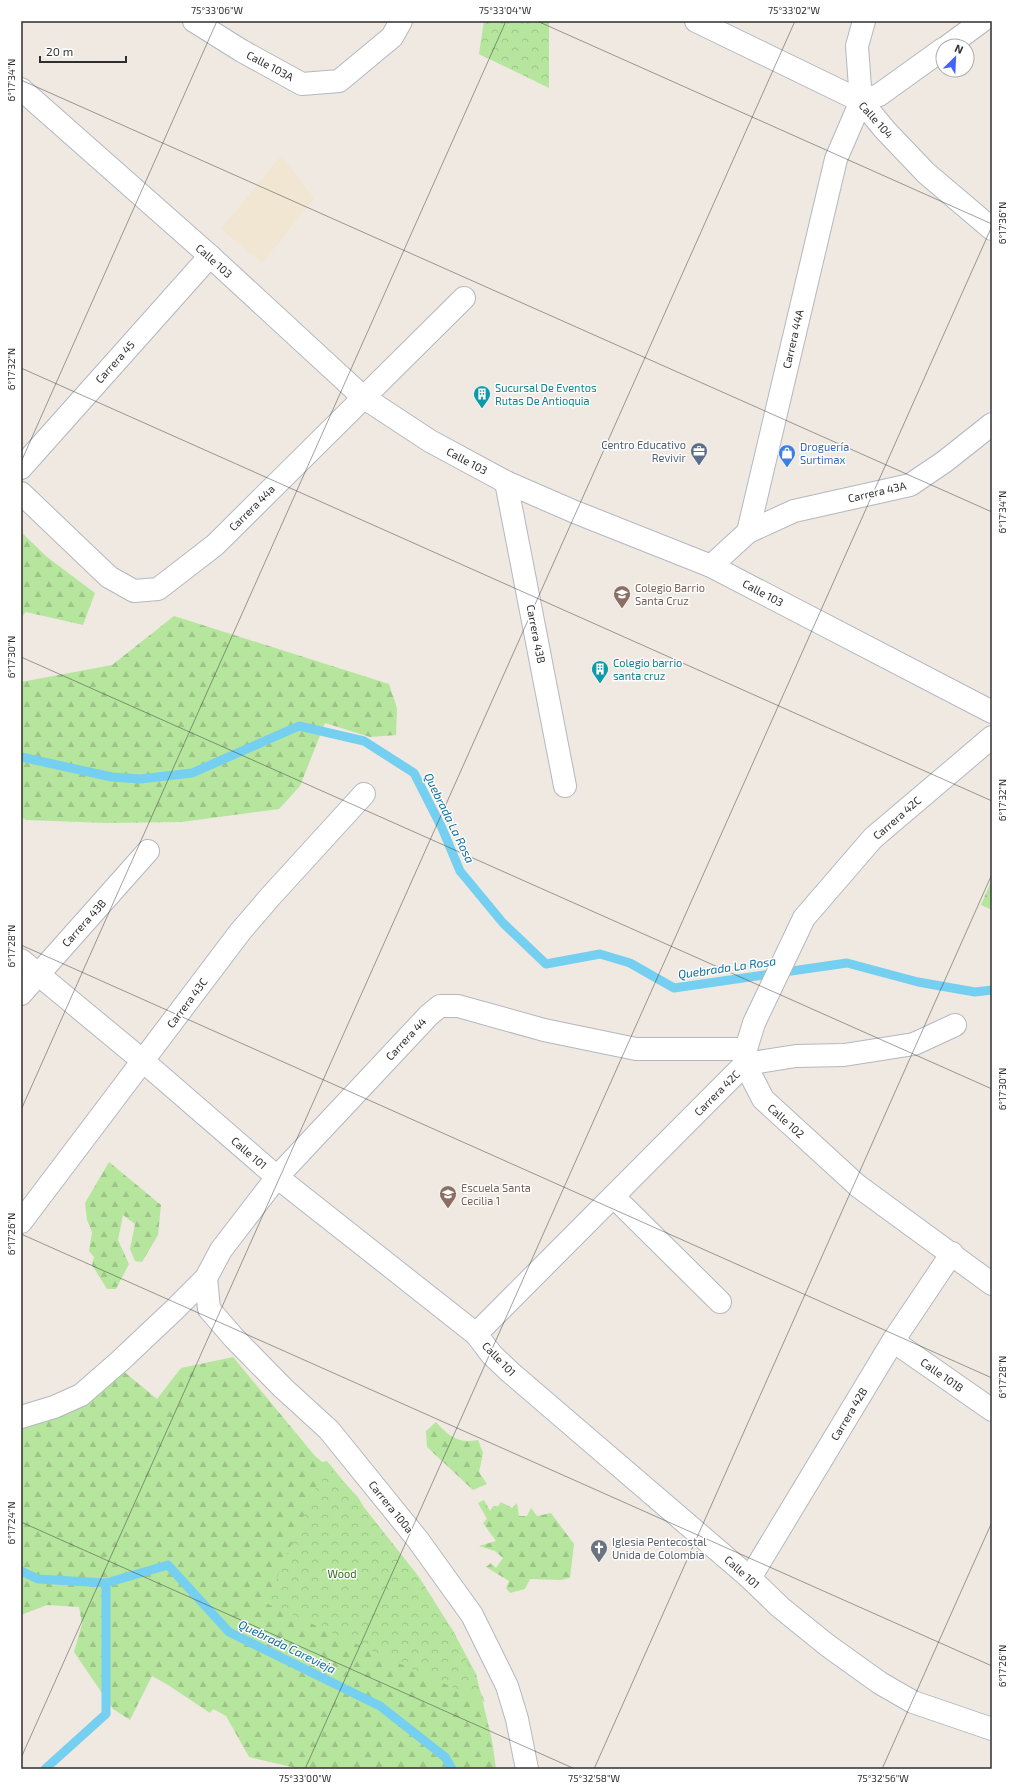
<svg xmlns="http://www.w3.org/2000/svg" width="1013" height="1790" font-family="'Exo 2',sans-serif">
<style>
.education{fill:#f0e6d1}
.forest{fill:url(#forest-firs)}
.park{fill:url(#park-crowns)}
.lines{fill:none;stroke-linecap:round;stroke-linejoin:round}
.stream{stroke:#75cff0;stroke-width:9}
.minor-casing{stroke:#b4b7c1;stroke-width:24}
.minor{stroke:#fff;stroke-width:22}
.ticks{fill:none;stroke:#2e2e2e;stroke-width:1;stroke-opacity:0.45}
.labels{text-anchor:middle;stroke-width:3;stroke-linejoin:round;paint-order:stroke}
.street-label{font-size:11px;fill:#2e2e2e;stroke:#fff}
.culture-label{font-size:11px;fill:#0d838f;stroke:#fff;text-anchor:start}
.service-label{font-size:11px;fill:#4e5e75;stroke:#fff;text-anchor:end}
.shop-label{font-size:11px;fill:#366cbe;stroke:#fff;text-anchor:start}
.education-label{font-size:11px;fill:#785e54;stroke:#fff;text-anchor:start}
.worship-label{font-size:11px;fill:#5b616d;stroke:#fff;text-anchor:start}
.park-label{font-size:11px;fill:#2c6e1b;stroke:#fff}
.water-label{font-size:12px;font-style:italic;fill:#0d6fa3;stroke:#fff}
.neatline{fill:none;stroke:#2e2e2e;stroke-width:1.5}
.ticks-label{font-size:10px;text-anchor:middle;fill:#2e2e2e}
</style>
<defs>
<pattern id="forest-firs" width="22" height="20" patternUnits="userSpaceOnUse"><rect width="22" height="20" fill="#b6e59e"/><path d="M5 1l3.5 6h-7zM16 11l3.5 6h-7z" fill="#9dc588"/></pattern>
<pattern id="park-crowns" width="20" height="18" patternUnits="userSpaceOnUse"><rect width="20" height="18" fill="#b6e59e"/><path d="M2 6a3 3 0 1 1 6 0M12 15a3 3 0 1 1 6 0" fill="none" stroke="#9dc588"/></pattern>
</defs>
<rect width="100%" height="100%" fill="#efe9e1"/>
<polygon class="education" points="281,156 314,198 262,263 221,229"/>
<g class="forest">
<polygon points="21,532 47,557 95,593 83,625 26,612 21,617"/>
<polygon points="174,616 389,684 397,708 396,735 370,737 325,723 300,786 279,809 182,822 107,823 26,820 21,817 21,682 112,665"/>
<polygon points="992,879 992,910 981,905"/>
<polygon points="109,1162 161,1205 158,1235 142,1262 135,1261 130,1249 135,1224 123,1215 118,1240 129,1264 116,1289 107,1289 92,1265 94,1257 89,1251 92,1232 87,1220 85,1203"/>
<polygon points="233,1357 315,1456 322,1462 327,1461 349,1488 452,1629 476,1674 492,1740 496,1769 300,1769 249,1757 226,1716 213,1709 210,1713 168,1685 152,1676 130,1720 113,1709 74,1652 82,1624 79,1607 47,1605 21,1615 21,1421 116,1365 157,1399 181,1368"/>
<path d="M436,1422c12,14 23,22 42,18l5,13 -4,19 8,12 -14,6 -46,-43 -1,-16z"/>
<polygon points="484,1500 490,1511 493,1506 498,1506 501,1502 512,1508 517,1503 519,1516 527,1516 531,1508 537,1516 551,1513 574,1544 570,1578 561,1580 530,1579 525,1589 510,1593 506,1588 509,1581 486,1567 491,1563 496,1568 503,1558 495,1551 479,1546 496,1541 483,1523 487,1519 478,1503"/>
</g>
<g class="park">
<polygon points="484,21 549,21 549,88 479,54"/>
<polygon points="326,1464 358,1497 363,1506 419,1577 453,1631 485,1702 266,1603"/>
</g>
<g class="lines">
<g class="stream">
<polyline points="21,757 112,777 140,779 192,773 299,726 364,741 414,773 442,828 460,871 503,923 546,964 600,954 630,963 674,988 847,963 918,982 975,992 992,990"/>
<polyline points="21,1571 38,1579 106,1583 168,1565 229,1632 380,1706 445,1757 452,1769"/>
<polyline points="45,1769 106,1714 106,1583"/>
</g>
<g class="minor-casing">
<g id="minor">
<polyline points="194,21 242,51 302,84 339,81 392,37 401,21"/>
<polyline points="696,21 861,101 885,130 926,173 992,229"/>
<polyline points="948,46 982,21"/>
<polyline points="21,89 210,256 363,397 430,441 506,482 575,512 711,566 992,712"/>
<polyline points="861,101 879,95 943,49"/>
<polyline points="21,468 210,256"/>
<polyline points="506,482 565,786"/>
<polyline points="21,493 109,577 134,591 158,589 215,545 464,298"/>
<polyline points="748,532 794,511 910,485 944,462 992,424"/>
<polyline points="711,566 748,532 836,159 861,101 857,46 864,21"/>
<polyline points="21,960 143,1061 277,1177 476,1334 492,1355 510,1372 750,1578 780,1607 827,1645 880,1683 913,1702 992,1729"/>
<polyline points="21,994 148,851"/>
<polyline points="955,1025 914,1044 844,1055 796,1056 745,1064 763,1099 858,1186 992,1284"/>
<polyline points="614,1197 720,1302"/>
<polyline points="21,1222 240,932 270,897 364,794"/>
<polyline points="206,1278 209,1309 234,1338 283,1388 329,1430 418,1540 472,1615 507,1686 517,1719 527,1769"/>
<polyline points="476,1334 745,1064 746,1049 754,1023 804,918 873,838 992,737"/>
<polyline points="893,1341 992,1410"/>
<polyline points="21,1417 54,1407 81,1395 120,1361 174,1310 206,1278 221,1250 277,1177 429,1015 440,1006 458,1006 544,1030 636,1049 746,1049"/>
<polyline points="750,1578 893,1341 952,1253"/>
</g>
</g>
<use href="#minor" class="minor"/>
</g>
<path class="ticks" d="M537,21l455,203M21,80l971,432M21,368l971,433M21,462l196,-441M21,657l971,432M21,945l971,433M21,1110l485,-1089M21,1234l971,432M21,1522l554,247M21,1758l774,-1737M305,1769l687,-1543M594,1769l398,-895M882,1769l110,-247"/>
<defs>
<g id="building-pin" transform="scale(0.9)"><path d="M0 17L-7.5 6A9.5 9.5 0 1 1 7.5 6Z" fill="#0f9aa8" stroke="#fff"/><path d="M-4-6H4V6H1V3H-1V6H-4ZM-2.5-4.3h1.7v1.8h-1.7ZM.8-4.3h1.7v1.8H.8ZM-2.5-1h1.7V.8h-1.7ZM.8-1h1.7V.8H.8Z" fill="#fff"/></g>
<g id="office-pin" transform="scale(0.9)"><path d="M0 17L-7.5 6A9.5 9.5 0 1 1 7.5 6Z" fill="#5c6f8a" stroke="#fff"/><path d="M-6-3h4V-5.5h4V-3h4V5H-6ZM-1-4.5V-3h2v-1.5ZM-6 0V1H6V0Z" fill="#fff"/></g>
<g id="shop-pin" transform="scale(0.9)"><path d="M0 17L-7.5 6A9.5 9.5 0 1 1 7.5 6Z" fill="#3f7fe0" stroke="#fff"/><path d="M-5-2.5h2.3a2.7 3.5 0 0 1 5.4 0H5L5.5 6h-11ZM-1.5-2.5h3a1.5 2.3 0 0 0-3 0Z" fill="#fff"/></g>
<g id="school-pin" transform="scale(0.9)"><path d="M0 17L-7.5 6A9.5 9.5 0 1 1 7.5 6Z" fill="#8d6e63" stroke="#fff"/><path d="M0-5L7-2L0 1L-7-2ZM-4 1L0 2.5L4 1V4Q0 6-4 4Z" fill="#fff"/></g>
<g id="university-pin" transform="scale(0.9)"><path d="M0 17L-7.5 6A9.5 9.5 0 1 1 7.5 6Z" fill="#8d6e63" stroke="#fff"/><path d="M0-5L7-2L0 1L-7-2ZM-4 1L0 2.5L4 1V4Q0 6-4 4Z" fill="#fff"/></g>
<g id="church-pin" transform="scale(0.9)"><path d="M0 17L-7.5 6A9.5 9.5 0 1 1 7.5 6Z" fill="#6b7280" stroke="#fff"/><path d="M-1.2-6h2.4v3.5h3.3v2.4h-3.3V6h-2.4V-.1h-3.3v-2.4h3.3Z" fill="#fff"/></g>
</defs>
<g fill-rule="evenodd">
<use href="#building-pin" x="482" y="394"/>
<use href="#office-pin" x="699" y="451"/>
<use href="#shop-pin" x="787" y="453"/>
<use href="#school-pin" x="622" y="594"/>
<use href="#building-pin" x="600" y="669"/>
<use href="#university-pin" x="448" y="1194"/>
<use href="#church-pin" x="599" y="1548"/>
</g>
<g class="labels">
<g class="street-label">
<text transform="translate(270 66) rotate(28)" y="4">Calle 103A</text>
<text transform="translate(876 120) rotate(48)" y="4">Calle 104</text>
<text transform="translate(214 261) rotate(42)" y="4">Calle 103</text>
<text transform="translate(793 339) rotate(-77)" y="4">Carrera 44A</text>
<text transform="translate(115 362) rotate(-48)" y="4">Carrera 45</text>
<text transform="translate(467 461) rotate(28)" y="4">Calle 103</text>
<text transform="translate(877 492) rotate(-13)" y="4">Carrera 43A</text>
<text transform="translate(252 508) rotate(-45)" y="4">Carrera 44a</text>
<text transform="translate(763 593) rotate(28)" y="4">Calle 103</text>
<text transform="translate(536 634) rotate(79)" y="4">Carrera 43B</text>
<text transform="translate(897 818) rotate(-41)" y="4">Carrera 42C</text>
<text transform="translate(84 923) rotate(-48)" y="4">Carrera 43B</text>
<text transform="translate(187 1003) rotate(-53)" y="4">Carrera 43C</text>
<text transform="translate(406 1039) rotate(-47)" y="4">Carrera 44</text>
<text transform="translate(717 1093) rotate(-45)" y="4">Carrera 42C</text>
<text transform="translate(786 1121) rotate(42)" y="4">Calle 102</text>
<text transform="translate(249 1153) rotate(41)" y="4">Calle 101</text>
<text transform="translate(499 1359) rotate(46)" y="4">Calle 101</text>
<text transform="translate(942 1375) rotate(35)" y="4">Calle 101B</text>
<text transform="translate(849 1414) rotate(-59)" y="4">Carrera 42B</text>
<text transform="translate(391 1507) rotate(51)" y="4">Carrera 100a</text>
<text transform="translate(742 1572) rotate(42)" y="4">Calle 101</text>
</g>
<g class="culture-label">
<text x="495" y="392">Sucursal De Eventos<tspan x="495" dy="13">Rutas De Antioquia</tspan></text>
<text x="613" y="667">Colegio barrio<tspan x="613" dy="13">santa cruz</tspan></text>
</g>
<g class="service-label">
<text x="686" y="449">Centro Educativo<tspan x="686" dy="13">Revivir</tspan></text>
</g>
<g class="shop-label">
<text x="800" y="451">Droguería<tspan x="800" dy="13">Surtimax</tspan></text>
</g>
<g class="education-label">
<text x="635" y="592">Colegio Barrio<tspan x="635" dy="13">Santa Cruz</tspan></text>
<text x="461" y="1192">Escuela Santa<tspan x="461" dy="13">Cecilia 1</tspan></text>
</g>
<g class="worship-label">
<text x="612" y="1546">Iglesia Pentecostal<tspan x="612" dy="13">Unida de Colombia</tspan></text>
</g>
<g class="park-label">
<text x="342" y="1578">Wood</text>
</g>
<g class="water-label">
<text transform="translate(449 818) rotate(64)" y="4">Quebrada La Rosa</text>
<text transform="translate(727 968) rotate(-8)" y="4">Quebrada La Rosa</text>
<text transform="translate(287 1647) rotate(26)" y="4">Quebrada Carevieja</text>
</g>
</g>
<rect width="1013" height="1790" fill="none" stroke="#ffffff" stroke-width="44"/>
<g transform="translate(955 58) rotate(24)"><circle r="19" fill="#ffffff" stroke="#ababab"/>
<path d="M0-3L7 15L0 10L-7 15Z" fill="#4264fb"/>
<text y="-6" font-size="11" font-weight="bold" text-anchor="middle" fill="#2e2e2e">N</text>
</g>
<path d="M40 56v6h86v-6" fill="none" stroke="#2e2e2e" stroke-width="2"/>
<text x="46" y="56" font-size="12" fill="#2e2e2e" stroke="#ffffff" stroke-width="3" paint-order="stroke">20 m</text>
<rect x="22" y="22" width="969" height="1746" class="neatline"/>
<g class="ticks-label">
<text x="217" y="14">75°33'06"W</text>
<text x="505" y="14">75°33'04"W</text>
<text x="794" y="14">75°33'02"W</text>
<text transform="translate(11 80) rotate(-90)" y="4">6°17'34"N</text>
<text transform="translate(1002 223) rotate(-90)" y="4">6°17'36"N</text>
<text transform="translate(11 369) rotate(-90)" y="4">6°17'32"N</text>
<text transform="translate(1002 512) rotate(-90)" y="4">6°17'34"N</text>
<text transform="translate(11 657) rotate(-90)" y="4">6°17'30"N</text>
<text transform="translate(1002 800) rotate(-90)" y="4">6°17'32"N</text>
<text transform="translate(11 946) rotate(-90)" y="4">6°17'28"N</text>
<text transform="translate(1002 1089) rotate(-90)" y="4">6°17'30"N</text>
<text transform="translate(11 1234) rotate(-90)" y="4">6°17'26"N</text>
<text transform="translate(1002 1377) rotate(-90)" y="4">6°17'28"N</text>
<text transform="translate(11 1523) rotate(-90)" y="4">6°17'24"N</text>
<text transform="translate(1002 1666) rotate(-90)" y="4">6°17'26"N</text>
<text x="305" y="1782">75°33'00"W</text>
<text x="594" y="1782">75°32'58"W</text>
<text x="883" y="1782">75°32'56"W</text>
</g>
</svg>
